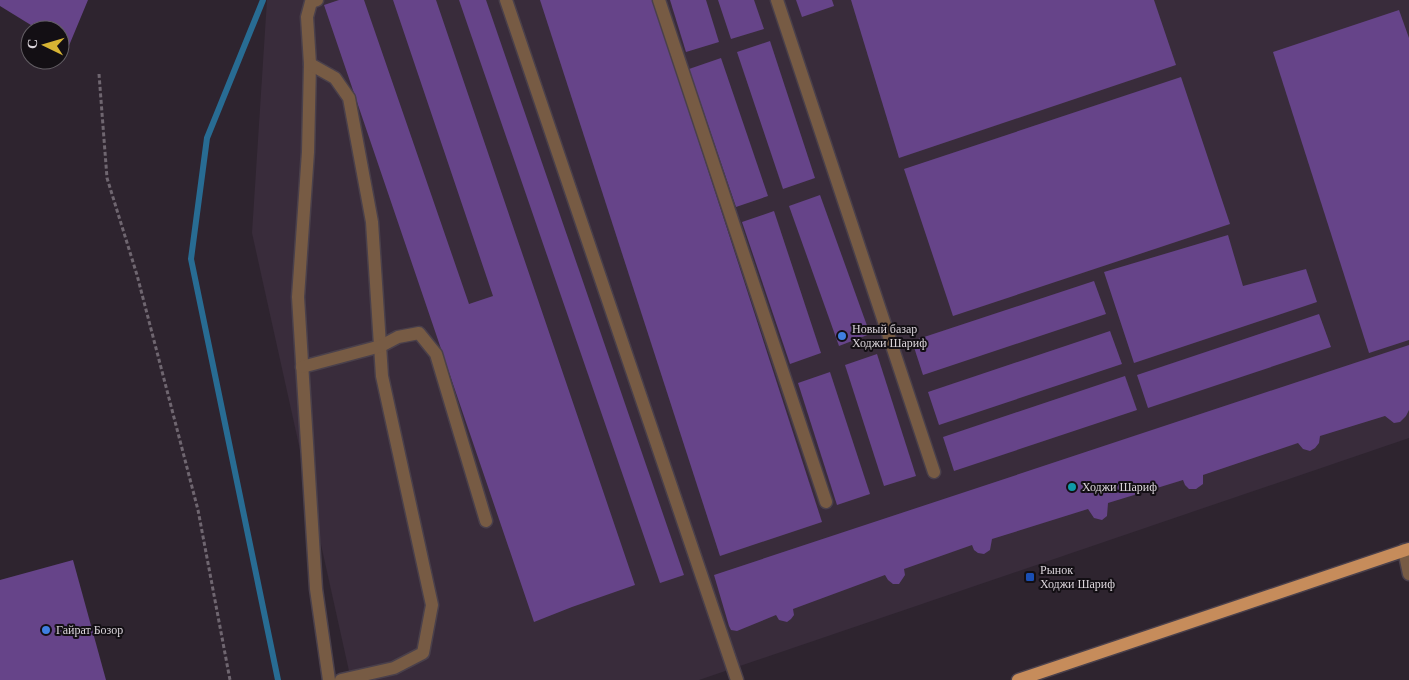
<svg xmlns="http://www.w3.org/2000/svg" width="1409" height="680" font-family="'Times New Roman',serif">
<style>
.built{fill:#392c3b}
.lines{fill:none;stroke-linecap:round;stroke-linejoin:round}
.stream{stroke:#286c93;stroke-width:6}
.building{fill:#664489}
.minor-casing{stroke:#4a404b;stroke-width:15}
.major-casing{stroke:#4a404b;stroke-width:15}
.path{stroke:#6f6670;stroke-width:3;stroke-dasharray:4 2.5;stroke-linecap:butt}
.minor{stroke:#775b44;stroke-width:12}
.major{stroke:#c68c5b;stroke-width:12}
.shop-dot{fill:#3f7fe0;stroke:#130f14;stroke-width:2}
.culture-dot{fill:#0f9aa8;stroke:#130f14;stroke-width:2}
.transit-dot{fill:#1a4fb4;stroke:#130f14;stroke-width:2}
.labels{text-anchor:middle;stroke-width:4;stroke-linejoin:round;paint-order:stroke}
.poi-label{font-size:12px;fill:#dbd5db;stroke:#130f14;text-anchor:start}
</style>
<rect width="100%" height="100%" fill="#2e242f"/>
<polygon class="built" points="267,0 1409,0 1409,438 699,680 351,680 252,233"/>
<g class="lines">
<polyline class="stream" points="263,0 207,138 191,259 278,680"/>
</g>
<g class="building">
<polygon points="0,0 88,0 68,48 60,43 60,30 39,30 0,6"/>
<polygon points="339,0 364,0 469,304 493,296 393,0 436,0 635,585 572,607 534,622 324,5"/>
<polygon points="459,0 486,0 684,575 660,583"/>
<polygon points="540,0 653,0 822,522 720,556"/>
<polygon points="670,0 706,0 719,42 686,52"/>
<polygon points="718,0 754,0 764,29 731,39"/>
<polygon points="796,0 832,0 834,6 802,17"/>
<polygon points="851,0 1154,0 1176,65 899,158"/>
<polygon points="1399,10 1409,38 1409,340 1369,353 1273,52"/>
<polygon points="770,41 815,178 783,189 737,52"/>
<polygon points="721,58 768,196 736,207 689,69"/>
<polygon points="1181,77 1230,224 953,316 904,169"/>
<polygon points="820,195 870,334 839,346 789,206"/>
<polygon points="774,211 821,353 790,364 742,222"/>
<polygon points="1228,235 1243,286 1306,269 1317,302 1134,363 1104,272"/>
<polygon points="1094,281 1106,314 923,375 912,341"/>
<polygon points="1319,314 1331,347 1148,408 1137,375"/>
<polygon points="1110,331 1122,364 939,425 928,392"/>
<polygon points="1409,345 1409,410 1406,416 1400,422 1394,423 1385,416 1320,436 1319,443 1315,448 1310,451 1303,449 1298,443 1203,475 1203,484 1196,489 1189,489 1185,485 1183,480 1108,503 1107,516 1102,520 1094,518 1088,509 992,539 990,550 984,554 978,553 974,550 972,545 904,569 905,575 899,584 893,584 888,580 885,575 793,609 794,615 791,619 787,622 779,620 776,615 737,631 731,630 729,626 714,575"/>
<polygon points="877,354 916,476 884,486 845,365"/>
<polygon points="830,372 870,494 837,505 798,383"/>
<polygon points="1125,376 1137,410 954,471 943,437"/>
<polygon points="73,560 106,680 0,680 0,580"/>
</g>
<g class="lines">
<g class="minor-casing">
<g id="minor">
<polyline points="317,0 311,2 307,17 310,64 308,152 298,297 316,589 329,680"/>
<polyline points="506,0 737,680"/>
<polyline points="659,0 826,502"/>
<polyline points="777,0 934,472"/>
<polyline points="310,64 335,78 349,98 372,222 382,376 432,605 423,653 394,668 341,680"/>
<polyline points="302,367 381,346 398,337 419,333 436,354 486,521"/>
<polyline points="1404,550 1409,574"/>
</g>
</g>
<g class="major-casing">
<polyline id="major" points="1018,680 1409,549"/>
</g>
<polyline class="path" points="99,74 107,178 137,275 198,510 230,680"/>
<use href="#minor" class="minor"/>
<use href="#major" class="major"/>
</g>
<g class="shop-dot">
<circle cx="842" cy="336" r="5"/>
<circle cx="46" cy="630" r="5"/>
</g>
<circle class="culture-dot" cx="1072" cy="487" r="5"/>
<rect class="transit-dot" x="1025" y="572" width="10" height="10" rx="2.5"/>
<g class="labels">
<g class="poi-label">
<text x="852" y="333">Новый базар<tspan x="852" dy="14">Ходжи Шариф</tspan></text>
<text x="1082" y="491">Ходжи Шариф</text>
<text x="1040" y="574">Рынок<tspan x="1040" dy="14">Ходжи Шариф</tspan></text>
<text x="56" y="634">Гайрат Бозор</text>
</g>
</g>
<g transform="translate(45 45) rotate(275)"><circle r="24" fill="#130f14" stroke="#635e64"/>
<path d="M0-4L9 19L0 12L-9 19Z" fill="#d7b434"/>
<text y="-8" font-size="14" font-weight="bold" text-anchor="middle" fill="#dbd5db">С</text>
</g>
</svg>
